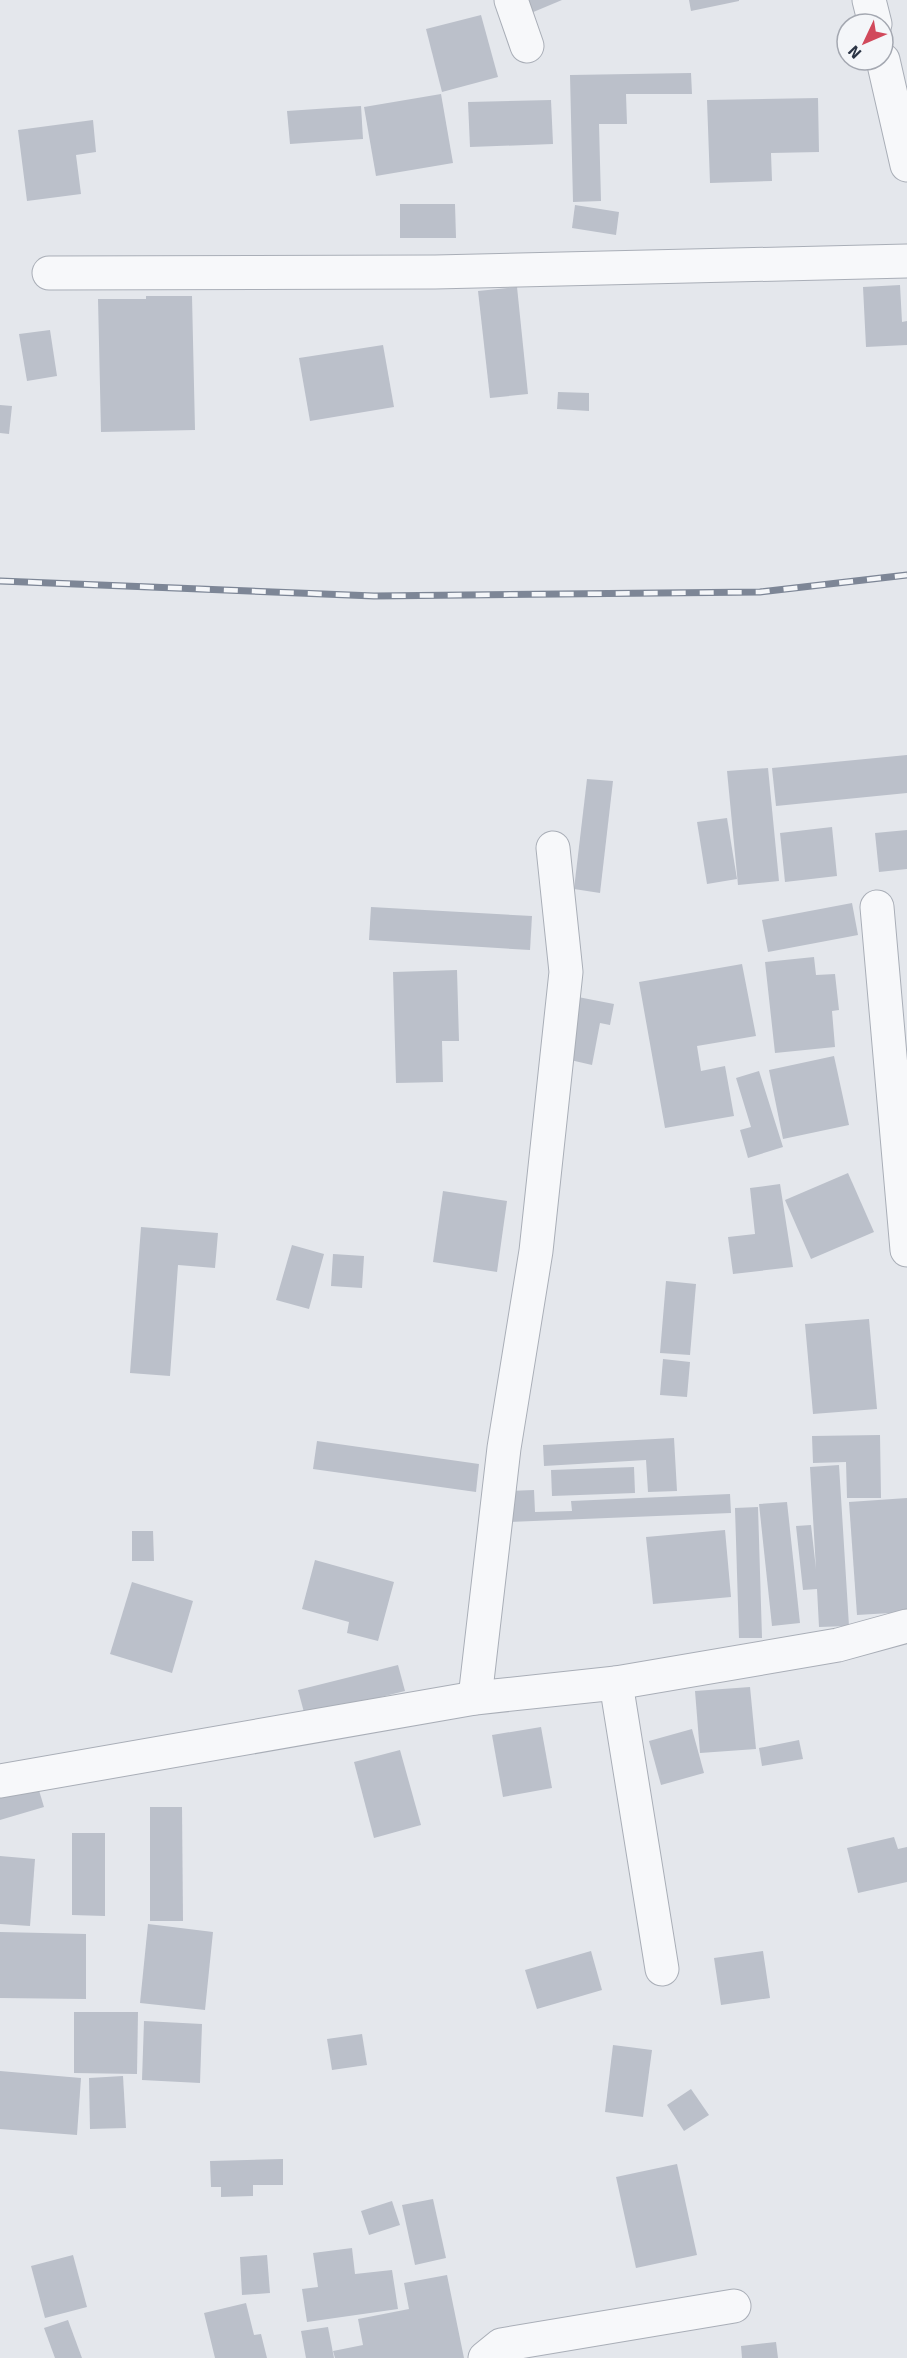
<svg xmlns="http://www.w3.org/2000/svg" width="907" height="2358" font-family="Signika,sans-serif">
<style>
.building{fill:#bbc0ca}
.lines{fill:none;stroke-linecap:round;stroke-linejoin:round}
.minor-casing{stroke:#a9aeb7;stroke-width:35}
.minor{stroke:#f7f8fa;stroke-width:33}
.rail-casing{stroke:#7d8696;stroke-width:7}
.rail{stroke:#f4f6f9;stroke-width:4.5;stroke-dasharray:14;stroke-linecap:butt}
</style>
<rect width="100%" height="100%" fill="#e4e7ec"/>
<g class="building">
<polygon points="526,0 562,0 531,13"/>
<polygon points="689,0 739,0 739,1 691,11"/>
<polygon points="481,15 498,77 442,92 426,29"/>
<polygon points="691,73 692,94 626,94 627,124 599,124 601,201 573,202 570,75"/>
<polygon points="441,94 453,163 376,176 364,107"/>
<polygon points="818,98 819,152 771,153 772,181 710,183 707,100"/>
<polygon points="551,100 553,144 470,147 468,102"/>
<polygon points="361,106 363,139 290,144 287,111"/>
<polygon points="93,120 96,152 76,155 81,194 27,201 18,130"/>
<polygon points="400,204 455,204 456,238 400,238"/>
<polygon points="575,205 619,212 616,235 572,228"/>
<polygon points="900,285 902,322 907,321 907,345 866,347 863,287"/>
<polygon points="517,287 528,394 490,398 478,291"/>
<polygon points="146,296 192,296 195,430 101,432 98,299 146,299"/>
<polygon points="50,330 57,376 27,381 19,334"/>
<polygon points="383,345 394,407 310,421 299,358"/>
<polygon points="558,392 589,393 589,411 557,409"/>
<polygon points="0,405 12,406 9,434 0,433"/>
<polygon points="907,755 907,793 776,806 772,768"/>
<polygon points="768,768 779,881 738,885 727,771"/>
<polygon points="587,779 613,781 600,893 574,889"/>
<polygon points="727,818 737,879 707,884 697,822"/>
<polygon points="832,827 837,876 785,882 780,833"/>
<polygon points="907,830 907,869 879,872 875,833"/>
<polygon points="852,903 858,935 768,952 762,920"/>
<polygon points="371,907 532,916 530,950 369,940"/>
<polygon points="814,957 816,975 835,974 839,1010 832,1011 835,1047 775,1053 765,962"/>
<polygon points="742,964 756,1036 697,1046 701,1071 725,1066 734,1116 665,1128 639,982"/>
<polygon points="457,970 459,1041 442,1041 443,1082 396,1083 393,972"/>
<polygon points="578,997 614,1004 610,1025 600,1023 592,1065 566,1059"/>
<polygon points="834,1056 849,1125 783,1139 769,1070"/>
<polygon points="759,1071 783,1147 748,1158 740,1130 751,1127 736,1078"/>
<polygon points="848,1173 874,1232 811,1259 785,1200"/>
<polygon points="780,1184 793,1267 733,1274 728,1237 755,1234 750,1188"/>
<polygon points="443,1191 507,1201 497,1272 433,1262"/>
<polygon points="141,1227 218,1233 215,1268 178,1265 170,1376 130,1373"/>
<polygon points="292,1245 324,1254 309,1309 276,1300"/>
<polygon points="333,1254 364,1256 362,1288 331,1286"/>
<polygon points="666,1281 696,1284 690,1355 660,1353"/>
<polygon points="869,1319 877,1409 813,1414 805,1324"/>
<polygon points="663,1359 690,1362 687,1397 660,1395"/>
<polygon points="880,1435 881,1498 847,1498 846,1462 813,1463 812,1436"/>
<polygon points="674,1438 677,1491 648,1492 646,1460 544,1466 543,1445"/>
<polygon points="317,1441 479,1464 476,1492 313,1469"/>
<polygon points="839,1465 849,1626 819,1627 817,1589 803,1590 796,1526 811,1525 816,1569 810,1467"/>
<polygon points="634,1467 635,1493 552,1496 551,1470"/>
<polygon points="534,1490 535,1512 572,1511 571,1501 730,1494 731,1513 509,1522 508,1491"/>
<polygon points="907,1498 907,1612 857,1615 849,1502"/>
<polygon points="787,1502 800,1623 772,1626 759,1504"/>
<polygon points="758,1507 762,1638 739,1638 735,1508"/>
<polygon points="725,1530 731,1597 653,1604 646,1537"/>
<polygon points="132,1531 153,1531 154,1561 132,1561"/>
<polygon points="315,1560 394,1582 378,1641 347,1633 349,1622 302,1609"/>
<polygon points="132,1582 193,1601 172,1673 110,1654"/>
<polygon points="398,1665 405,1691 305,1716 298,1690"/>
<polygon points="750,1687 756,1749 700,1753 695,1691"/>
<polygon points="541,1727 552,1788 503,1797 492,1735"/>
<polygon points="692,1729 704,1773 661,1785 649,1741"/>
<polygon points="799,1740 803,1759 762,1766 759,1748"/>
<polygon points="400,1750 421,1825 374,1838 354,1762"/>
<polygon points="35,1777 44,1807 0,1820 0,1788"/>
<polygon points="150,1807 182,1807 183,1921 150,1921"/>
<polygon points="72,1833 105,1833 105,1916 72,1915"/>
<polygon points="894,1837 898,1849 907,1847 907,1882 858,1893 847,1848"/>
<polygon points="0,1856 35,1859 30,1926 0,1924"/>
<polygon points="148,1924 213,1932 205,2010 140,2003"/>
<polygon points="0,1932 86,1934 86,1999 0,1998"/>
<polygon points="591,1951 602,1990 537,2009 525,1970"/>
<polygon points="763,1951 770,1998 721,2005 714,1958"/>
<polygon points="74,2012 138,2012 137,2074 74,2073"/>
<polygon points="144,2021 202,2024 200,2083 142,2080"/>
<polygon points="362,2034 367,2065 332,2070 327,2039"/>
<polygon points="613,2045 652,2050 643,2117 605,2112"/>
<polygon points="0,2071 81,2078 77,2135 0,2129"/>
<polygon points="123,2076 126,2128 90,2129 89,2078"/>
<polygon points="691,2089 709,2115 684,2131 667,2105"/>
<polygon points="283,2159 283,2185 253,2185 253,2196 221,2197 221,2187 211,2187 210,2161"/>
<polygon points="677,2164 697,2255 636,2268 616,2177"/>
<polygon points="433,2199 446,2258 415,2265 402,2205"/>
<polygon points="392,2201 400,2225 369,2235 361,2211"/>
<polygon points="352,2248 355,2274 392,2270 398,2309 307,2322 302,2289 318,2287 313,2253"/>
<polygon points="73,2255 87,2307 45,2318 31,2266"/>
<polygon points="267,2255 270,2293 242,2295 240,2257"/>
<polygon points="447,2275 464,2358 335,2358 333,2351 363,2345 358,2319 409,2309 404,2283"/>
<polygon points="246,2303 254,2335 261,2334 267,2358 215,2358 204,2313"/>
<polygon points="68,2320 82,2358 55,2358 44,2328"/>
<polygon points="328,2327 334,2358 306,2358 301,2331"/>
<polygon points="776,2342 778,2358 742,2358 741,2346"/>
</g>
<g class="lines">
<g class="minor-casing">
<g id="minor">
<polyline points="511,0 527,46"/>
<polyline points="869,0 875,24"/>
<polyline points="883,60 907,165"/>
<polyline points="49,273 435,272 907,261"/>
<polyline points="877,907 907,1250"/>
<polyline points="616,1683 662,1969"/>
<polyline points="475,1698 504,1448 536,1251 566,972 553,848"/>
<polyline points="0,1781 475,1698 616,1683 838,1645 907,1626"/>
<polyline points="485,2358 501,2345 734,2306"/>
</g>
</g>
<use href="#minor" class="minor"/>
<g class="rail-casing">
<polyline id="rail" points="0,581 374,596 760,592 907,575"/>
</g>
<use href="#rail" class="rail"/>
</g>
<g transform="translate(865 42) rotate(226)"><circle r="28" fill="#f4f6f9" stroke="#a4a8b1" stroke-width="1.5"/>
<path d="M0-4.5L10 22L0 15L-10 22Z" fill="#d1495b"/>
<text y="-9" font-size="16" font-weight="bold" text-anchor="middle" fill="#2b3445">N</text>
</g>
</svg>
